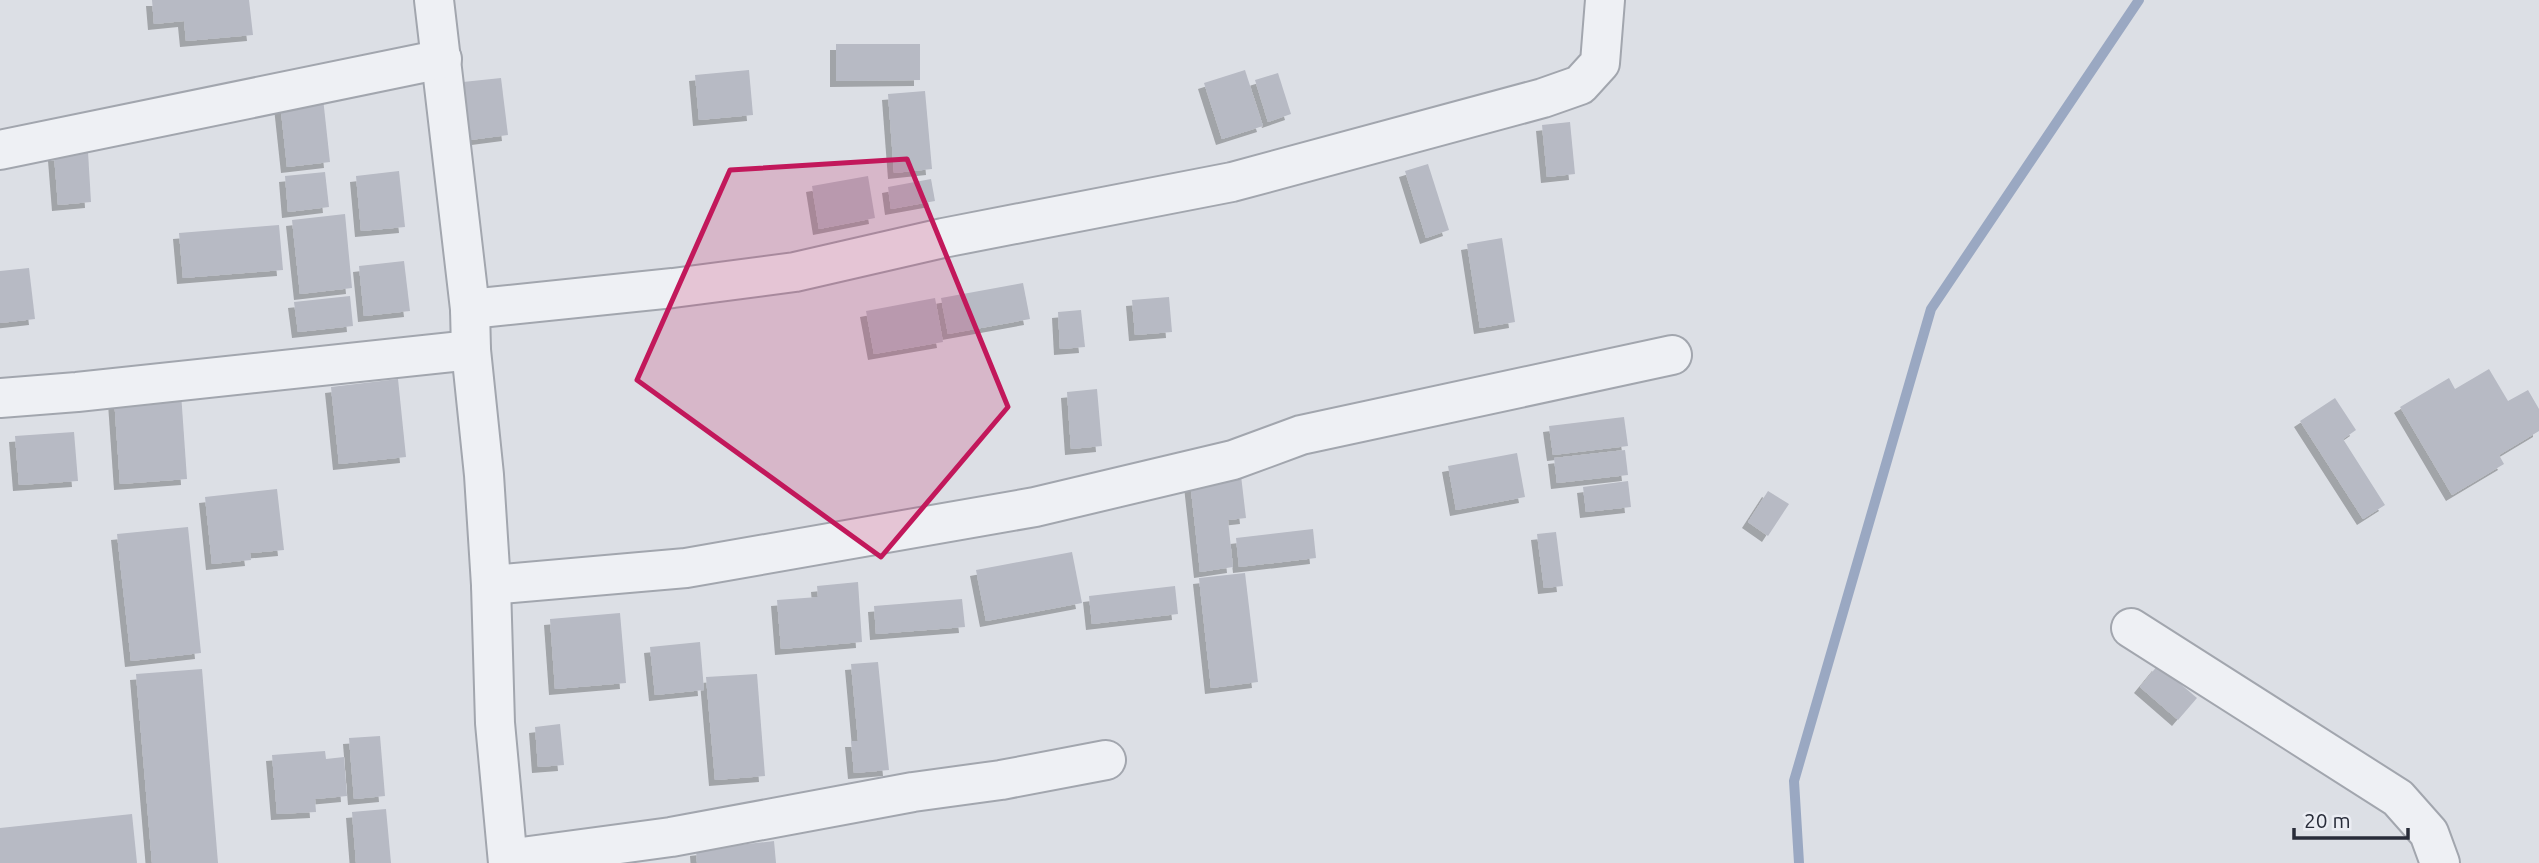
<svg xmlns="http://www.w3.org/2000/svg" width="2539" height="863" font-family="Ubuntu,sans-serif">
<style>
.lines{fill:none;stroke-linecap:round;stroke-linejoin:round}
.stream{stroke:#9aa8c2;stroke-width:10}
.building{fill:#b7bac4;filter:url(#shadow)}
.street-casing{stroke:#a2a6ae;stroke-width:42}
.street{stroke:#eef0f4;stroke-width:38}
.marked{fill:#c2185b;fill-opacity:0.2;stroke:#c2185b;stroke-width:5;stroke-linejoin:round}
</style>
<defs>
<filter id="shadow"><feDropShadow dx="-6" dy="6" stdDeviation="0" flood-color="#0004"/></filter>
</defs>
<rect width="100%" height="100%" fill="#dcdfe5"/>
<g class="lines">
<polyline class="stream" points="1799,863 1794,781 1931,309 2139,0"/>
</g>
<g class="building">
<polygon points="152,0 249,0 253,35 186,41 184,21 154,24"/>
<polygon points="836,44 920,44 920,80 836,81"/>
<polygon points="749,70 753,115 699,120 695,75"/>
<polygon points="1245,70 1263,126 1222,139 1204,83"/>
<polygon points="1278,73 1291,114 1268,122 1255,80"/>
<polygon points="501,78 508,135 470,140 463,82"/>
<polygon points="322,89 330,162 287,167 279,93"/>
<polygon points="925,91 932,169 894,173 888,94"/>
<polygon points="1570,122 1575,174 1547,177 1542,125"/>
<polygon points="88,152 91,202 58,205 54,155"/>
<polygon points="1428,164 1449,230 1426,238 1405,171"/>
<polygon points="399,171 405,227 361,231 356,176"/>
<polygon points="325,172 329,207 288,212 285,176"/>
<polygon points="868,176 875,218 819,229 812,186"/>
<polygon points="931,179 935,201 891,209 888,187"/>
<polygon points="345,214 352,288 300,294 292,220"/>
<polygon points="279,225 283,270 183,278 179,233"/>
<polygon points="1502,238 1515,322 1480,328 1467,244"/>
<polygon points="404,261 410,311 364,316 359,266"/>
<polygon points="29,268 35,319 0,323 0,271"/>
<polygon points="1023,283 1030,319 948,334 941,298"/>
<polygon points="350,296 353,326 298,332 294,302"/>
<polygon points="1169,297 1172,332 1135,335 1132,300"/>
<polygon points="935,298 943,342 874,354 866,311"/>
<polygon points="1081,310 1085,347 1060,349 1058,312"/>
<polygon points="2489,369 2508,401 2528,390 2539,409 2539,431 2499,455 2504,464 2452,495 2400,407 2449,378 2455,389"/>
<polygon points="398,379 406,457 339,464 331,387"/>
<polygon points="1097,389 1102,446 1071,449 1067,392"/>
<polygon points="181,393 187,479 120,484 114,398"/>
<polygon points="2335,398 2356,430 2343,439 2385,505 2363,519 2300,421"/>
<polygon points="1624,417 1628,446 1553,455 1549,426"/>
<polygon points="74,432 78,481 19,485 15,436"/>
<polygon points="1625,450 1628,475 1557,483 1554,458"/>
<polygon points="1517,453 1525,497 1456,510 1448,466"/>
<polygon points="1240,467 1246,518 1228,520 1233,567 1200,572 1189,472"/>
<polygon points="1628,481 1631,507 1586,512 1583,487"/>
<polygon points="277,489 284,550 250,553 251,560 212,564 205,497"/>
<polygon points="1768,491 1789,504 1768,536 1748,522"/>
<polygon points="188,527 201,653 131,661 117,534"/>
<polygon points="1313,529 1316,558 1239,567 1236,538"/>
<polygon points="1556,532 1563,586 1544,588 1537,534"/>
<polygon points="1072,552 1082,603 986,621 976,570"/>
<polygon points="1245,573 1258,682 1211,688 1199,578"/>
<polygon points="858,582 862,642 781,649 777,600 818,597 817,586"/>
<polygon points="1175,586 1178,614 1092,624 1089,596"/>
<polygon points="962,599 965,627 876,634 874,606"/>
<polygon points="620,613 626,683 555,689 550,619"/>
<polygon points="700,642 704,690 655,695 650,647"/>
<polygon points="878,662 889,770 854,773 851,741 858,741 851,664"/>
<polygon points="2158,665 2197,698 2178,720 2140,687"/>
<polygon points="202,669 218,863 152,863 136,674"/>
<polygon points="757,674 765,776 715,780 706,677"/>
<polygon points="560,724 564,765 538,767 535,727"/>
<polygon points="380,736 385,796 354,799 349,738"/>
<polygon points="325,751 326,759 344,757 347,796 315,799 316,812 277,814 272,755"/>
<polygon points="386,809 391,863 356,863 352,812"/>
<polygon points="132,814 137,863 0,863 0,828"/>
<polygon points="774,841 776,863 697,863 696,850"/>
</g>
<g class="lines">
<g class="street-casing">
<g id="street">
<polyline points="434,0 470,309 471,350 484,475 491,585 495,723 508,863"/>
<polyline points="0,150 442,59"/>
<polyline points="470,309 673,288 795,272 943,238 1232,182 1543,98 1580,85 1600,63 1605,0"/>
<polyline points="0,398 77,392 471,350"/>
<polyline points="491,585 686,568 1035,507 1233,460 1301,435 1672,355"/>
<polyline points="2131,628 2398,798 2429,833 2440,863"/>
<polyline points="508,859 671,837 913,792 1001,780 1106,760"/>
</g>
</g>
<use href="#street" class="street"/>
</g>
<path class="marked" d="M907,159l101,248 -127,150 -244,-177 93,-210z"/>
<path d="M2294 828v10h114v-10" fill="none" stroke="#282c39" stroke-width="3.5"/>
<text x="2304" y="828" font-size="21" fill="#282c39" stroke="#ebedf3" stroke-width="5" paint-order="stroke">20 m</text>
</svg>
